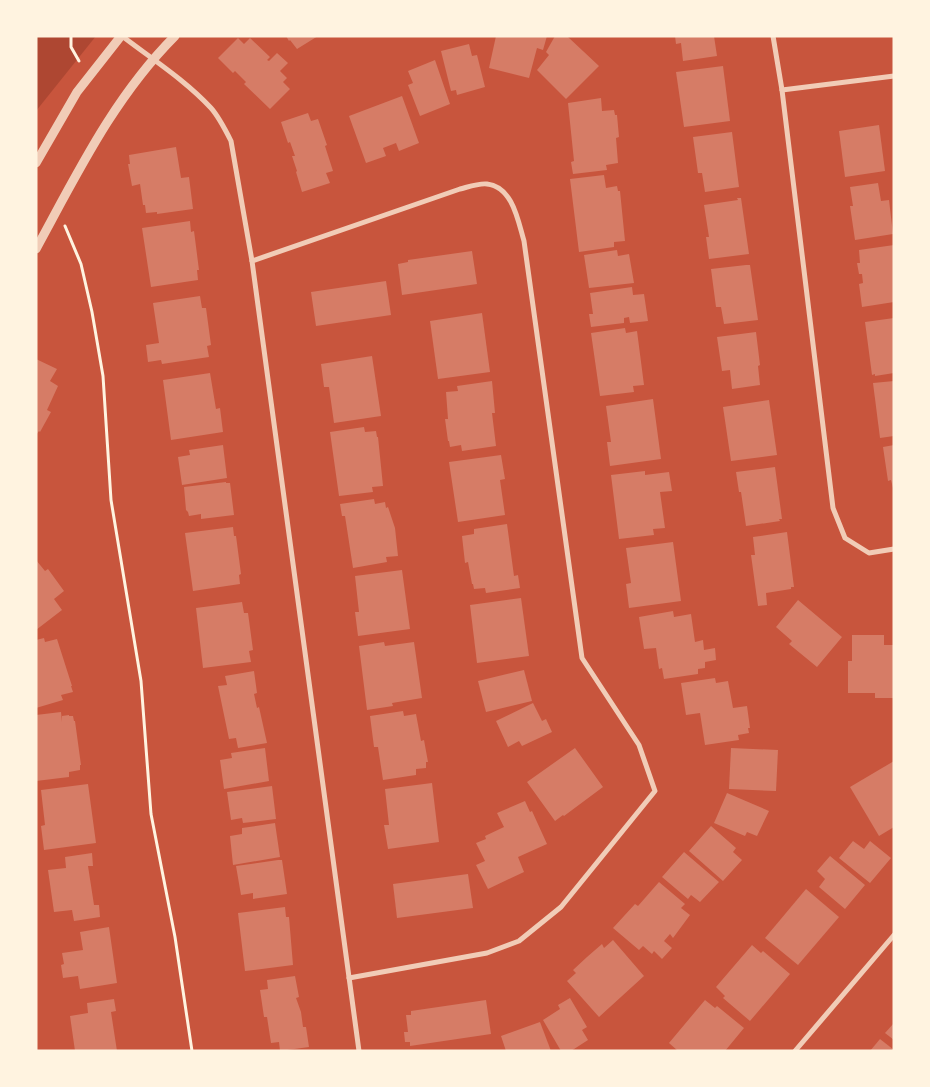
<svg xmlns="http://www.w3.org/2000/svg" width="930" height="1087" font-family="'DM Sans',sans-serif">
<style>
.green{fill:#ae4732}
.building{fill:#d67c66}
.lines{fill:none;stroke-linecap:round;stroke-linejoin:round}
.path{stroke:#fff3e0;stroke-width:3}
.minor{stroke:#f1ccb7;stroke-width:5}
.tertiary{stroke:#f1ccb7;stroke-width:9}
</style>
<rect width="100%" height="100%" fill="#c8553d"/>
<polygon class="green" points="36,36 96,36 36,111"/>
<g class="building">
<polygon points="286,36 318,36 297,49 290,40 289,41"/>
<polygon points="496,36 547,36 543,50 537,48 529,78 489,68"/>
<polygon points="555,36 568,37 599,66 566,99 537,70 549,55 546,52"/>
<polygon points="675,36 714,36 717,56 683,61 681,43 676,44"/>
<polygon points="238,38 244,44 250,38 270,57 267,60 269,61 277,53 288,63 280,71 287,78 283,82 290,89 270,109 244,84 246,82 235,71 233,73 218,58"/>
<polygon points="469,44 472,56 477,55 485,87 457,95 456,90 451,91 441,51"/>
<polygon points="435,60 450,104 420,116 408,85 413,83 408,71"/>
<polygon points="723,66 730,121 684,127 676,72"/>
<polygon points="402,96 419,143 399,151 396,143 383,148 386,156 366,163 349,116"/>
<polygon points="601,98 602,111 614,110 615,115 617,115 619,137 616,138 618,163 606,165 607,170 573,174 571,162 574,161 568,103"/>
<polygon points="308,113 311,121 318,119 327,145 325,146 333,171 326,173 330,183 302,192 296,172 297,171 292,156 295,156 290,142 288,143 281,122"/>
<polygon points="879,125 885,171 845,177 839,131"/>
<polygon points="732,132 739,187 705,192 702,173 698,173 693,137"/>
<polygon points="176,147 181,178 189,177 193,209 157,214 157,212 146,213 145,205 143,205 140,184 132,186 128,164 130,164 129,155"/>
<polygon points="604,175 606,188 617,186 618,191 620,191 625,241 614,242 614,247 579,252 570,179"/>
<polygon points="878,183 881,201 889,200 893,234 855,240 850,206 853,206 850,187"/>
<polygon points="737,198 741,198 749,254 709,259 706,237 709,237 704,205 738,200"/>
<polygon points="190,221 191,232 194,231 199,270 197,270 198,280 151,287 142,228"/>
<polygon points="894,245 894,302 862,307 859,284 863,283 862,274 859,274 857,263 860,263 859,250"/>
<polygon points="617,250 618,256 629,254 634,283 589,288 584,255"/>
<polygon points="472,251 477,284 402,295 398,264 408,262 408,260"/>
<polygon points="746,265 750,265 758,320 724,324 721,307 716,307 711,269"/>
<polygon points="386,281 391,315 316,326 311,292"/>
<polygon points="632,287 633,295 644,294 648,321 630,323 629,317 624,318 624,323 591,327 589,314 593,314 590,293"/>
<polygon points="200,296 202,308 206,308 211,345 207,346 209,357 162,364 161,360 148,362 146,345 159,343 153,303"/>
<polygon points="482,313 490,372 438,379 430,321"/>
<polygon points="894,318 894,373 875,376 875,374 872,375 865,322"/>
<polygon points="625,328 626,333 637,331 644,385 633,386 634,392 600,396 591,333"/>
<polygon points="756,332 760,365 758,366 760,385 732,389 730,370 722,371 717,337"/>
<polygon points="372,356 381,416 334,423 329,387 324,387 321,364"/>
<polygon points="36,359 57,369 50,381 58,386 47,410 51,412 40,432 39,431 36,435"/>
<polygon points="210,373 216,409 220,408 223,432 171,440 163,380"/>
<polygon points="492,381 495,413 492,413 496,446 462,451 461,445 450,447 449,441 448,441 445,419 448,419 446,392 458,391 457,386"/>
<polygon points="894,381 894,436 880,438 873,383"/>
<polygon points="653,399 661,459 610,466 607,442 611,442 606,406"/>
<polygon points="769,400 777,455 731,461 723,407"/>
<polygon points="364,427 365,432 376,431 377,437 378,437 383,486 372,487 373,492 339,496 330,432"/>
<polygon points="223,445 227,478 182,485 178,457 190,455 189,450"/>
<polygon points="894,445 894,488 893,488 891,480 888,481 883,447"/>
<polygon points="501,455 505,479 500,480 505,515 458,522 449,462"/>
<polygon points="775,467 782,519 779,519 780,521 746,526 741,492 739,492 736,472"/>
<polygon points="645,471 645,475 669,472 672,491 660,492 665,528 653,529 654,535 619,539 611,475"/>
<polygon points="226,482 226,483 230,483 234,515 201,519 201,514 189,516 188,512 186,510 184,487"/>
<polygon points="374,499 375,504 385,502 386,508 388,507 395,528 398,556 386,557 387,562 353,568 345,516 342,516 340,504"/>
<polygon points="507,524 514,576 518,575 520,588 486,593 485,588 474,589 473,584 472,584 468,562 465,563 462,536 474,534 474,529"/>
<polygon points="233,527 234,536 236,536 241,574 239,575 240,584 193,591 185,533"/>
<polygon points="787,532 794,587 791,587 791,589 766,593 767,605 758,606 751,555 755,555 753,537"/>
<polygon points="673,542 681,601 629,608 626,584 631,583 626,548"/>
<polygon points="36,560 45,571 48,569 64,591 54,599 62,610 36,630"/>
<polygon points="402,570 410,629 358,636 355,612 359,612 355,576"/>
<polygon points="521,598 529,656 477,663 470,605"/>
<polygon points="798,600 842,637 817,667 789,644 792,641 776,627"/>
<polygon points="242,602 244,613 248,613 253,650 249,651 251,662 203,668 196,608"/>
<polygon points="673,611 674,617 691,614 695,642 703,640 704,650 715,648 716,660 705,662 705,668 698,669 698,674 664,679 662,668 659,669 656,648 644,649 639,617"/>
<polygon points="852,635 884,635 884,645 894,645 894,698 875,698 875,693 848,693 848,661 852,661"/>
<polygon points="44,638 45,642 57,639 72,686 71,686 73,692 61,695 63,700 36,708 36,640"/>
<polygon points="384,642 385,646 414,642 422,698 392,703 393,706 367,710 359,646"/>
<polygon points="524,670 532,701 486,712 478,681"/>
<polygon points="254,671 257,693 254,694 257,708 259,707 267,743 238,748 236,738 229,739 218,686 227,685 225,676"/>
<polygon points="715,678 716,683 728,681 733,708 747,706 750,728 748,728 749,733 738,735 739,740 705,745 700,713 686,715 681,683"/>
<polygon points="533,703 542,721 546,719 552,732 522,746 519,741 508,747 496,721"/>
<polygon points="403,711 404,716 416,714 421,741 424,740 428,762 426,762 426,768 416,769 416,775 383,780 378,747 374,747 370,716"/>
<polygon points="61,712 62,722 62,716 69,715 69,716 73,716 74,721 75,721 81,765 80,765 80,770 69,772 69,777 36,781 36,715"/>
<polygon points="265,748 269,781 224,789 220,760 232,758 231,753"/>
<polygon points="575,748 603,787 564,816 563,815 555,821 527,782"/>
<polygon points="731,748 778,750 776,791 729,789"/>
<polygon points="894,761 894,827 879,836 850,787"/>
<polygon points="432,783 439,842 388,849 384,825 389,825 385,789"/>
<polygon points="88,784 96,843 44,850 41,826 45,825 41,790"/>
<polygon points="272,786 276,819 243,823 242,818 231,820 227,792"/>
<polygon points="727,793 769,811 757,836 747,832 745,836 714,823"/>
<polygon points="525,801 530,812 532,811 547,844 518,857 524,872 488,889 476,865 485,861 476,843 486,839 485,836 504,827 497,813"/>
<polygon points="275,823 280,857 233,865 230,836 242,834 242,828"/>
<polygon points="711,826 736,848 733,852 742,860 723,881 689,851"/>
<polygon points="853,841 864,849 870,841 891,858 870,883 839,858"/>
<polygon points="684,852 719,882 700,902 691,895 688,899 662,877"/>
<polygon points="92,853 93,866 88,866 94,905 99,905 100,917 74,921 72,910 54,912 48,870 66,868 65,857"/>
<polygon points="830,856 865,885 845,909 819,887 825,879 817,871"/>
<polygon points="278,860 282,860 287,894 253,899 253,893 241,895 236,866"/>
<polygon points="468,874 473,908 397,918 393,884"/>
<polygon points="659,882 685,904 681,908 690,915 673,938 670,934 664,941 672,948 662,959 654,951 652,954 643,946 639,950 613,928 635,904 638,906"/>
<polygon points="806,889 839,917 798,965 765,938"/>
<polygon points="285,907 286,917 289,917 293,965 245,971 238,913"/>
<polygon points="109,927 117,983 80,989 78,976 63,978 61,965 64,964 62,953 83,950 80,932"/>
<polygon points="613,940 644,976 599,1017 567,981 576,973 573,970 587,957 602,944 604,948"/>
<polygon points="752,945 761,953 763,951 790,974 750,1021 723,998 725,996 716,987"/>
<polygon points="295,976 299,997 296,998 301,1012 303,1027 306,1027 309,1047 280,1051 279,1042 271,1043 267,1017 264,1017 260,990 268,989 267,980"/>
<polygon points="570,998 587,1027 582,1030 588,1040 571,1051 561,1051 543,1020 560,1009 558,1005"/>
<polygon points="114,999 116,1011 111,1012 117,1051 75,1051 70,1016 88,1013 87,1003"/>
<polygon points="486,1000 491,1034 410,1046 410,1042 405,1042 404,1032 408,1032 406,1015 411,1015 411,1011"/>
<polygon points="705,1000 715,1008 717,1006 744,1028 725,1051 678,1051 669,1043"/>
<polygon points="540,1022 551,1051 506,1051 501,1036"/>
<polygon points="894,1023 894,1040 885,1033"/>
<polygon points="880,1039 894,1050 894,1051 870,1051"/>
</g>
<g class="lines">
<g class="path">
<polyline points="71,36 71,47 79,61"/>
<polyline points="65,226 81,264 92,312 103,376 111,500 141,681 151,814 175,937 192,1051"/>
</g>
<g class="minor">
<path d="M122,36c30,23 63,44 89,72 8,9 14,21 20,33l21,120 107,790"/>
<polyline points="773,36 782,90 833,508 845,538 869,553 894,549"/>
<polyline points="782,90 894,76"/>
<path d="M252,261l208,-72c8,-2 19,-6 27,-5 26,3 31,37 37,57l58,417 57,87 16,46 -94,116 -42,34 -32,12 -138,25"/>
<polyline points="795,1051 894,935"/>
</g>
<g class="tertiary">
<polyline points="36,163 77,92 121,36"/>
<path d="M36,249c41,-75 78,-152 139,-213"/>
</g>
</g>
<rect width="930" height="1087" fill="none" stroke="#fff3e0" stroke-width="75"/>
</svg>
